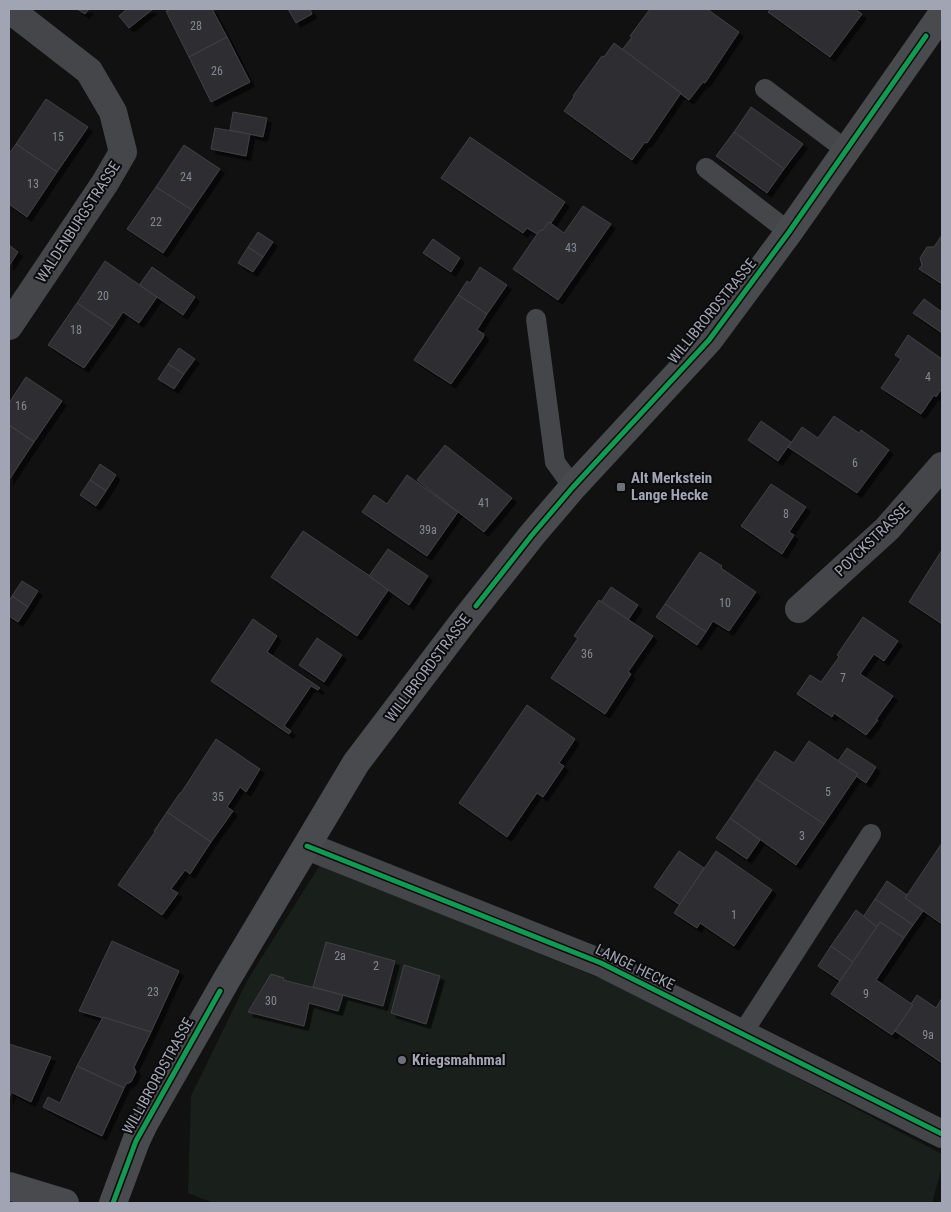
<svg xmlns="http://www.w3.org/2000/svg" width="951" height="1212" font-family="'Roboto Condensed',sans-serif">
<style>
.green{fill:#19201b}
.building{fill:#2f2f30;stroke:#404045;filter:url(#shadow)}
.lines{fill:none;stroke-linecap:round;stroke-linejoin:round}
.service{stroke:#45464a;stroke-width:20}
.minor{stroke:#45464a;stroke-width:28}
.secondary{stroke:#494a4e;stroke-width:28}
.cycleway-casing{stroke:#0b0b0d;stroke-width:8}
.cycleway{stroke:#139951;stroke-width:5}
.poi-dot{fill:#6f717a;stroke:#0b0b0d;stroke-width:2}
.labels{text-anchor:middle;stroke-width:4;stroke-linejoin:round;paint-order:stroke}
.number-label{font-size:12px;fill:#848892}
.street-label{font-size:15px;fill:#a1a5b3;stroke:#0b0b0d}
.poi-label{font-size:15px;font-weight:bold;fill:#a1a5b3;stroke:#0b0b0d;text-anchor:start}
</style>
<defs>
<filter id="shadow"><feDropShadow dx="4.5" dy="4.5" stdDeviation="0" flood-color="#0009"/></filter>
</defs>
<rect width="100%" height="100%" fill="#111"/>
<polygon class="green" points="320,865 636,993 942,1154 942,1167 932,1203 214,1203 188,1193 191,1096 248,979"/>
<g class="building">
<polygon points="77,9 89,9 85,14"/>
<polygon points="127,9 153,9 129,28 119,16"/>
<polygon points="171,9 212,9 227,37 189,57 166,11"/>
<polygon points="288,9 310,9 312,14 296,23"/>
<polygon points="650,9 707,9 739,32 705,83 703,82 689,100 622,50 632,37 630,36"/>
<polygon points="771,9 855,9 862,14 830,57 768,12"/>
<polygon points="227,37 250,82 211,102 189,57"/>
<polygon points="614,43 681,93 647,143 645,142 632,160 564,111 574,97 573,96 602,56 604,57"/>
<polygon points="46,99 88,127 57,172 16,144"/>
<polygon points="751,107 803,144 784,169 734,132"/>
<polygon points="233,112 267,118 263,137 230,130"/>
<polygon points="215,128 250,134 246,156 211,149"/>
<polygon points="734,132 784,169 767,193 716,156"/>
<polygon points="470,137 565,202 551,223 549,222 542,231 540,230 537,234 527,228 523,233 441,178"/>
<polygon points="16,144 57,172 27,217 9,204 9,154"/>
<polygon points="184,145 220,169 192,210 156,187"/>
<polygon points="156,187 192,210 163,253 127,229"/>
<polygon points="583,206 611,224 558,300 513,269 540,230 542,231 549,222 564,233"/>
<polygon points="258,232 273,242 263,257 248,247"/>
<polygon points="942,235 942,284 919,269 922,265 920,258 927,247 934,247"/>
<polygon points="433,239 460,258 451,272 423,253"/>
<polygon points="9,245 18,252 9,266"/>
<polygon points="248,247 263,257 253,272 238,263"/>
<polygon points="105,261 157,297 139,323 123,312 113,327 77,303"/>
<polygon points="152,267 195,297 183,315 141,286 140,284"/>
<polygon points="480,267 507,285 487,314 458,295 467,281 470,283"/>
<polygon points="458,295 487,314 477,330 484,334 483,338 451,384 414,360"/>
<polygon points="924,299 942,312 942,333 913,313"/>
<polygon points="77,303 113,327 84,368 48,345"/>
<polygon points="908,335 942,359 942,388 936,397 934,395 921,414 881,388 901,359 895,355"/>
<polygon points="179,348 195,359 184,374 168,364"/>
<polygon points="168,364 184,374 174,389 158,379"/>
<polygon points="26,377 62,401 34,442 9,425 9,403"/>
<polygon points="834,416 859,433 861,430 889,450 857,493 788,447 802,427 818,438"/>
<polygon points="761,421 791,442 778,461 748,440"/>
<polygon points="9,425 34,442 9,480"/>
<polygon points="445,445 512,498 484,532 417,480"/>
<polygon points="100,464 116,475 106,491 90,480"/>
<polygon points="407,475 458,512 427,556 362,512 374,495 387,504"/>
<polygon points="90,480 106,491 96,506 80,495"/>
<polygon points="771,484 806,507 789,532 794,535 782,554 741,526"/>
<polygon points="303,531 389,589 357,636 271,577"/>
<polygon points="388,549 428,576 409,605 369,576"/>
<polygon points="942,550 942,624 909,602"/>
<polygon points="700,552 722,566 721,568 756,592 729,631 713,621 706,632 665,604"/>
<polygon points="22,581 38,591 28,607 12,596"/>
<polygon points="611,587 638,605 628,620 601,602"/>
<polygon points="12,596 28,607 18,622 9,616 9,601"/>
<polygon points="599,600 653,636 628,672 631,674 605,714 551,678 578,638 574,636"/>
<polygon points="665,604 706,632 697,645 656,617"/>
<polygon points="863,617 898,641 884,661 874,654 860,674 893,696 876,720 878,720 866,735 834,713 832,717 797,694 810,675 821,682 839,657 837,655"/>
<polygon points="253,619 277,636 267,652 320,688 318,690 311,686 284,726 291,731 289,734 211,681"/>
<polygon points="317,638 342,655 324,682 299,665"/>
<polygon points="527,705 575,739 559,763 564,766 543,797 537,793 507,837 459,803"/>
<polygon points="216,739 260,769 246,792 240,787 227,807 233,811 211,842 167,812 180,793 181,793"/>
<polygon points="809,741 858,774 824,824 756,779 775,751 794,763"/>
<polygon points="847,748 876,767 866,783 856,776 858,774 838,761"/>
<polygon points="756,779 824,824 796,865 730,818"/>
<polygon points="167,812 211,842 190,874 185,870 171,889 178,893 162,915 118,885 155,832 154,831"/>
<polygon points="730,818 760,840 747,859 716,838"/>
<polygon points="942,843 942,924 905,898"/>
<polygon points="679,851 704,868 680,905 654,887"/>
<polygon points="716,851 772,890 734,946 700,923 697,928 674,913"/>
<polygon points="887,881 907,895 905,898 923,911 913,925 875,899"/>
<polygon points="875,899 913,925 904,938 880,922 877,927 863,917"/>
<polygon points="856,910 877,927 853,962 831,946"/>
<polygon points="880,922 904,938 876,980 913,1005 892,1035 831,994"/>
<polygon points="112,941 179,971 151,1032 79,1011"/>
<polygon points="326,942 395,961 383,1006 313,987"/>
<polygon points="831,946 853,962 840,981 818,966"/>
<polygon points="404,965 440,976 426,1024 391,1013"/>
<polygon points="271,974 284,978 283,980 343,995 338,1011 309,1003 304,1026 248,1012"/>
<polygon points="917,995 936,1008 942,998 942,1063 895,1031 913,1005 911,1004"/>
<polygon points="103,1017 151,1032 134,1067 136,1072 131,1082 126,1084 124,1088 77,1066"/>
<polygon points="9,1044 51,1057 31,1102 11,1092 9,1100"/>
<polygon points="77,1066 124,1088 102,1136 43,1107 48,1097 60,1103"/>
</g>
<g class="lines">
<g class="service">
<polyline points="765,89 846,150"/>
<polyline points="706,168 789,232"/>
<polyline points="536,319 555,462 573,487"/>
<polyline points="742,1034 871,834"/>
</g>
<g class="minor">
<polyline points="9,9 89,71 113,112 123,152 105,183 9,326"/>
<polyline points="799,609 887,529 942,466"/>
<polyline points="307,846 601,963 942,1134"/>
</g>
<g class="secondary">
<polyline points="9,1186 65,1203"/>
<polyline points="113,1203 136,1141 144,1124 227,979 356,763 460,626 532,535 573,487 709,340 789,232 942,14"/>
</g>
<g class="cycleway-casing">
<g id="cycleway">
<polyline points="476,606 532,535 573,487 709,340 789,232 926,36"/>
<polyline points="307,846 601,963 942,1134"/>
<polyline points="113,1203 136,1141 220,991"/>
</g>
</g>
<use href="#cycleway" class="cycleway"/>
</g>
<g class="poi-dot">
<rect x="616" y="482" width="10" height="10" rx="2.5"/>
<circle cx="402" cy="1060" r="5"/>
</g>
<g class="labels">
<g class="number-label">
<text x="196" y="30">28</text>
<text x="217" y="75">26</text>
<text x="58" y="141">15</text>
<text x="186" y="181">24</text>
<text x="33" y="188">13</text>
<text x="156" y="226">22</text>
<text x="571" y="252">43</text>
<text x="103" y="300">20</text>
<text x="76" y="334">18</text>
<text x="928" y="381">4</text>
<text x="21" y="410">16</text>
<text x="855" y="467">6</text>
<text x="484" y="507">41</text>
<text x="786" y="518">8</text>
<text x="428" y="534">39a</text>
<text x="725" y="607">10</text>
<text x="587" y="658">36</text>
<text x="843" y="682">7</text>
<text x="828" y="796">5</text>
<text x="218" y="801">35</text>
<text x="802" y="840">3</text>
<text x="734" y="919">1</text>
<text x="340" y="960">2a</text>
<text x="376" y="970">2</text>
<text x="153" y="996">23</text>
<text x="866" y="998">9</text>
<text x="271" y="1005">30</text>
<text x="928" y="1039">9a</text>
</g>
<g class="street-label">
<text transform="translate(78 222) rotate(-57)" y="5">WALDENBURGSTRASSE</text>
<text transform="translate(712 311) rotate(-51)" y="5">WILLIBRORDSTRASSE</text>
<text transform="translate(872 540) rotate(-44)" y="5">POYCKSTRASSE</text>
<text transform="translate(428 668) rotate(-53)" y="5">WILLIBRORDSTRASSE</text>
<text transform="translate(635 967) rotate(26)" y="5">LANGE HECKE</text>
<text transform="translate(158 1076) rotate(-61)" y="5">WILLIBRORDSTRASSE</text>
</g>
<g class="poi-label">
<text x="631" y="483">Alt Merkstein<tspan x="631" dy="17">Lange Hecke</tspan></text>
<text x="412" y="1065">Kriegsmahnmal</text>
</g>
</g>
<rect width="951" height="1212" fill="none" stroke="#a1a5b3" stroke-width="20"/>
</svg>
